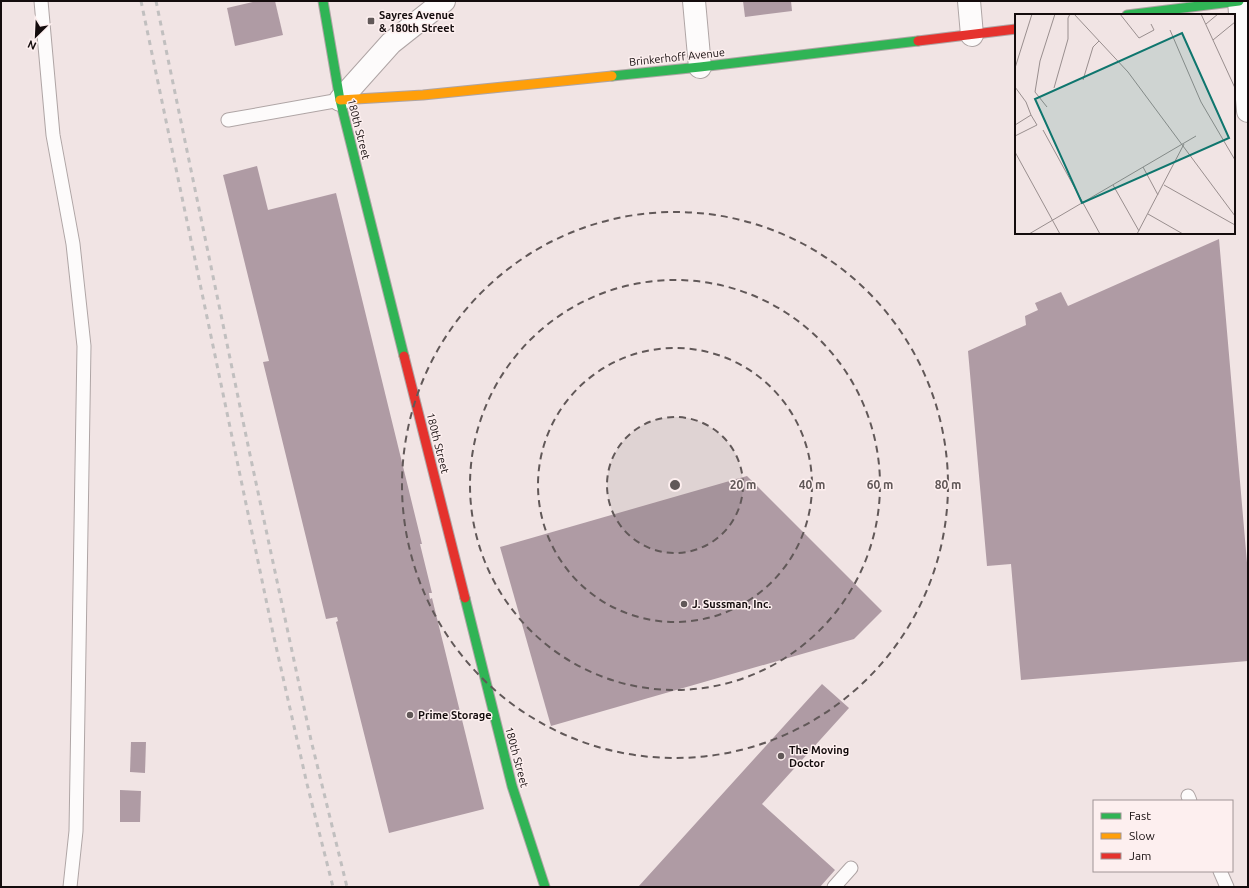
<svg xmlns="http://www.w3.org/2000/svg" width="1249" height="888" font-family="Ubuntu,sans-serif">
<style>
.building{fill:#af9ba4}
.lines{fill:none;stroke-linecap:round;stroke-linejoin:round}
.lane-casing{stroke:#afa5a5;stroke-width:15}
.street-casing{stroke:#afa5a5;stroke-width:24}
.fast-casing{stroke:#afa5a5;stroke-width:11}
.slow-casing{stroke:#afa5a5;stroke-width:11}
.jam-casing{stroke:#afa5a5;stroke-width:11}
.lane{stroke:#fdfbfb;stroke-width:13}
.street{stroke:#fdfbfb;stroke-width:22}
.fast{stroke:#30b455;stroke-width:9}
.slow{stroke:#ff9f0a;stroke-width:9}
.jam{stroke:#e5322d;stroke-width:9}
.rail{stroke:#c1bfbf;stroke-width:3;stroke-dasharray:5 5;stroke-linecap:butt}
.ring{fill:none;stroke:#615858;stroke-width:2;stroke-dasharray:7 5}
.poi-dot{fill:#615858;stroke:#fdefef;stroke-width:1.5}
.labels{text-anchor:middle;stroke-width:3;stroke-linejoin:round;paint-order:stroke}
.poi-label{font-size:11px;font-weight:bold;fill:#140c0d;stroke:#fdefef;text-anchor:start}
.street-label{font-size:11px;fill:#140c0d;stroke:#fdefef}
.inset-road{fill:none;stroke:#998e8e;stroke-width:1}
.view{fill:#0f766e;fill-opacity:0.15;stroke:#0f766e;stroke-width:2}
.inset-edge{fill:none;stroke:#140c0d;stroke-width:2}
.centre{fill:#615858;stroke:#fdefef;stroke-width:2}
.ring-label{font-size:12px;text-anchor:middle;font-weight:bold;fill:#615858;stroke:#fdefef;stroke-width:3;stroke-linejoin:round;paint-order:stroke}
</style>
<rect width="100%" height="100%" fill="#f1e4e4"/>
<g class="building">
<polygon points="257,1 275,1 283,35 235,46 227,8"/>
<polygon points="743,1 791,1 792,11 745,17"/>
<polygon points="257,166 268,210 336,193 422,544 420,544 432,593 429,593 430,599 432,598 484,809 389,833 336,622 338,621 337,617 326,619 263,362 269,361 223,175"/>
<polygon points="1219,239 1248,574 1248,661 1021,680 1011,564 987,566 968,351 1026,325 1025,316 1038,310 1035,303 1061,292 1068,306"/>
<polygon points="747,476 882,611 854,639 551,726 500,547"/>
<polygon points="822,684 849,708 762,804 835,870 820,887 638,887"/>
<polygon points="131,742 146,742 145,773 130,772"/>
<polygon points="120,790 141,791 140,822 120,822"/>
</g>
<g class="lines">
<g class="lane-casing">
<g id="lane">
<polyline points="41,1 53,135 73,244 84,346 76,831 70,887"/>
<polyline points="228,120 340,100"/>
<polyline points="1188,796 1190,801"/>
<polyline points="1220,871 1227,887"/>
<polyline points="834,887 851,868"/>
</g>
</g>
<g class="street-casing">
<g id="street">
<polyline points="694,1 700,67"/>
<polyline points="969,1 972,35"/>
<polyline points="1239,1 1248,111"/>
<polyline points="340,100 391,43 444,1"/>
</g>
</g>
<g class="fast-casing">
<g id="fast">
<polyline points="323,1 340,100 404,356"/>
<polyline points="1127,15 1239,1"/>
<polyline points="612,76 700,67 918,41"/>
<polyline points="465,598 512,786 545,887"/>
</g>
</g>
<g class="slow-casing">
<polyline id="slow" points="340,100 423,95 612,76"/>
</g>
<g class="jam-casing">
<g id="jam">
<polyline points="918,41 1016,29"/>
<polyline points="404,356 465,598"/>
</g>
</g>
<use href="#lane" class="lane"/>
<use href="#street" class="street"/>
<use href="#fast" class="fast"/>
<use href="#slow" class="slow"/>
<use href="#jam" class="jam"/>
<g class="rail">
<polyline points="141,1 273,633 307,784 333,887"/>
<polyline points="156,1 249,450 311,740 347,887"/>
</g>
</g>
<circle cx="675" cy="485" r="68" fill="#615858" fill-opacity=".12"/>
<g class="ring">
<circle cx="675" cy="485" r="68"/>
<circle cx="675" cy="485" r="137"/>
<circle cx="675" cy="485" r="205"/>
<circle cx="675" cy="485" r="273"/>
</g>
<g class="poi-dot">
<rect x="367" y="17" width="8" height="8" rx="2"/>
<circle cx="684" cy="604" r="4"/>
<circle cx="410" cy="715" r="4"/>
<circle cx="781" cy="756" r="4"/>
</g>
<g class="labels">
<g class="poi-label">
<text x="379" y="19">Sayres Avenue<tspan x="379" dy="13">&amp; 180th Street</tspan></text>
<text x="692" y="608">J. Sussman, Inc.</text>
<text x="418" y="719">Prime Storage</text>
<text x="789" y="754">The Moving<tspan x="789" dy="13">Doctor</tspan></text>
</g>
<g class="street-label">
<text transform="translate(677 57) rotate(-6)" y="4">Brinkerhoff Avenue</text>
<text transform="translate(359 129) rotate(76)" y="4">180th Street</text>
<text transform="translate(438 443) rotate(76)" y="4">180th Street</text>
<text transform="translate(517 757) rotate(75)" y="4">180th Street</text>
</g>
</g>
<g transform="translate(1015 14)">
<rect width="220" height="220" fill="#f1e4e4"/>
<path class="inset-road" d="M59,0l54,58 107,144M105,0l19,24 15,-8 -3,-6M186,0l34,74M191,10l12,-10M155,16l31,72 34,58M198,26l22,-18M0,54l17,-54M68,66l10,-33 6,-6M0,73l11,15 5,13M39,74l14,-49v-21l2,-4M32,93l-12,-15 5,-31 15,-47M0,111l16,-10 6,10 -22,11M28,116l57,104M0,138l45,82M128,153l15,28M98,171l26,46M149,171l71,40M133,200l35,20M14,220l167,-98M122,220l47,-90"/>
<path class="view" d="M167,19l47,105 -147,65 -47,-104z"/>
<rect width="220" height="220" class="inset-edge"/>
</g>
<circle cx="675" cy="485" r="6" class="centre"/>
<g class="ring-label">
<text x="743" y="489">20 m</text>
<text x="812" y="489">40 m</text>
<text x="880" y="489">60 m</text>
<text x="948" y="489">80 m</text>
</g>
<rect width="1249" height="888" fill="none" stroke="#140c0d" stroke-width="4"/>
<rect x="1093" y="800" width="140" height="72" fill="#fdefef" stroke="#a09495"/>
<rect x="1101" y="813" width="20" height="6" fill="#30b455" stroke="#a09495"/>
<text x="1129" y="820" font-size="12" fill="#140c0d">Fast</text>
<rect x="1101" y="833" width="20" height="6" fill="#ff9f0a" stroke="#a09495"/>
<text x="1129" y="840" font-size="12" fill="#140c0d">Slow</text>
<rect x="1101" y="853" width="20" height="6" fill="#e5322d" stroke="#a09495"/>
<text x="1129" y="860" font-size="12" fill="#140c0d">Jam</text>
<g transform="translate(36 36) rotate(204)" stroke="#fdefef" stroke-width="3" paint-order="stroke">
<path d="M0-3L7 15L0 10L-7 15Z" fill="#140c0d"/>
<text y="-6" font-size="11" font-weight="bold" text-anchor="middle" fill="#140c0d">N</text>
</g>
</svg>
